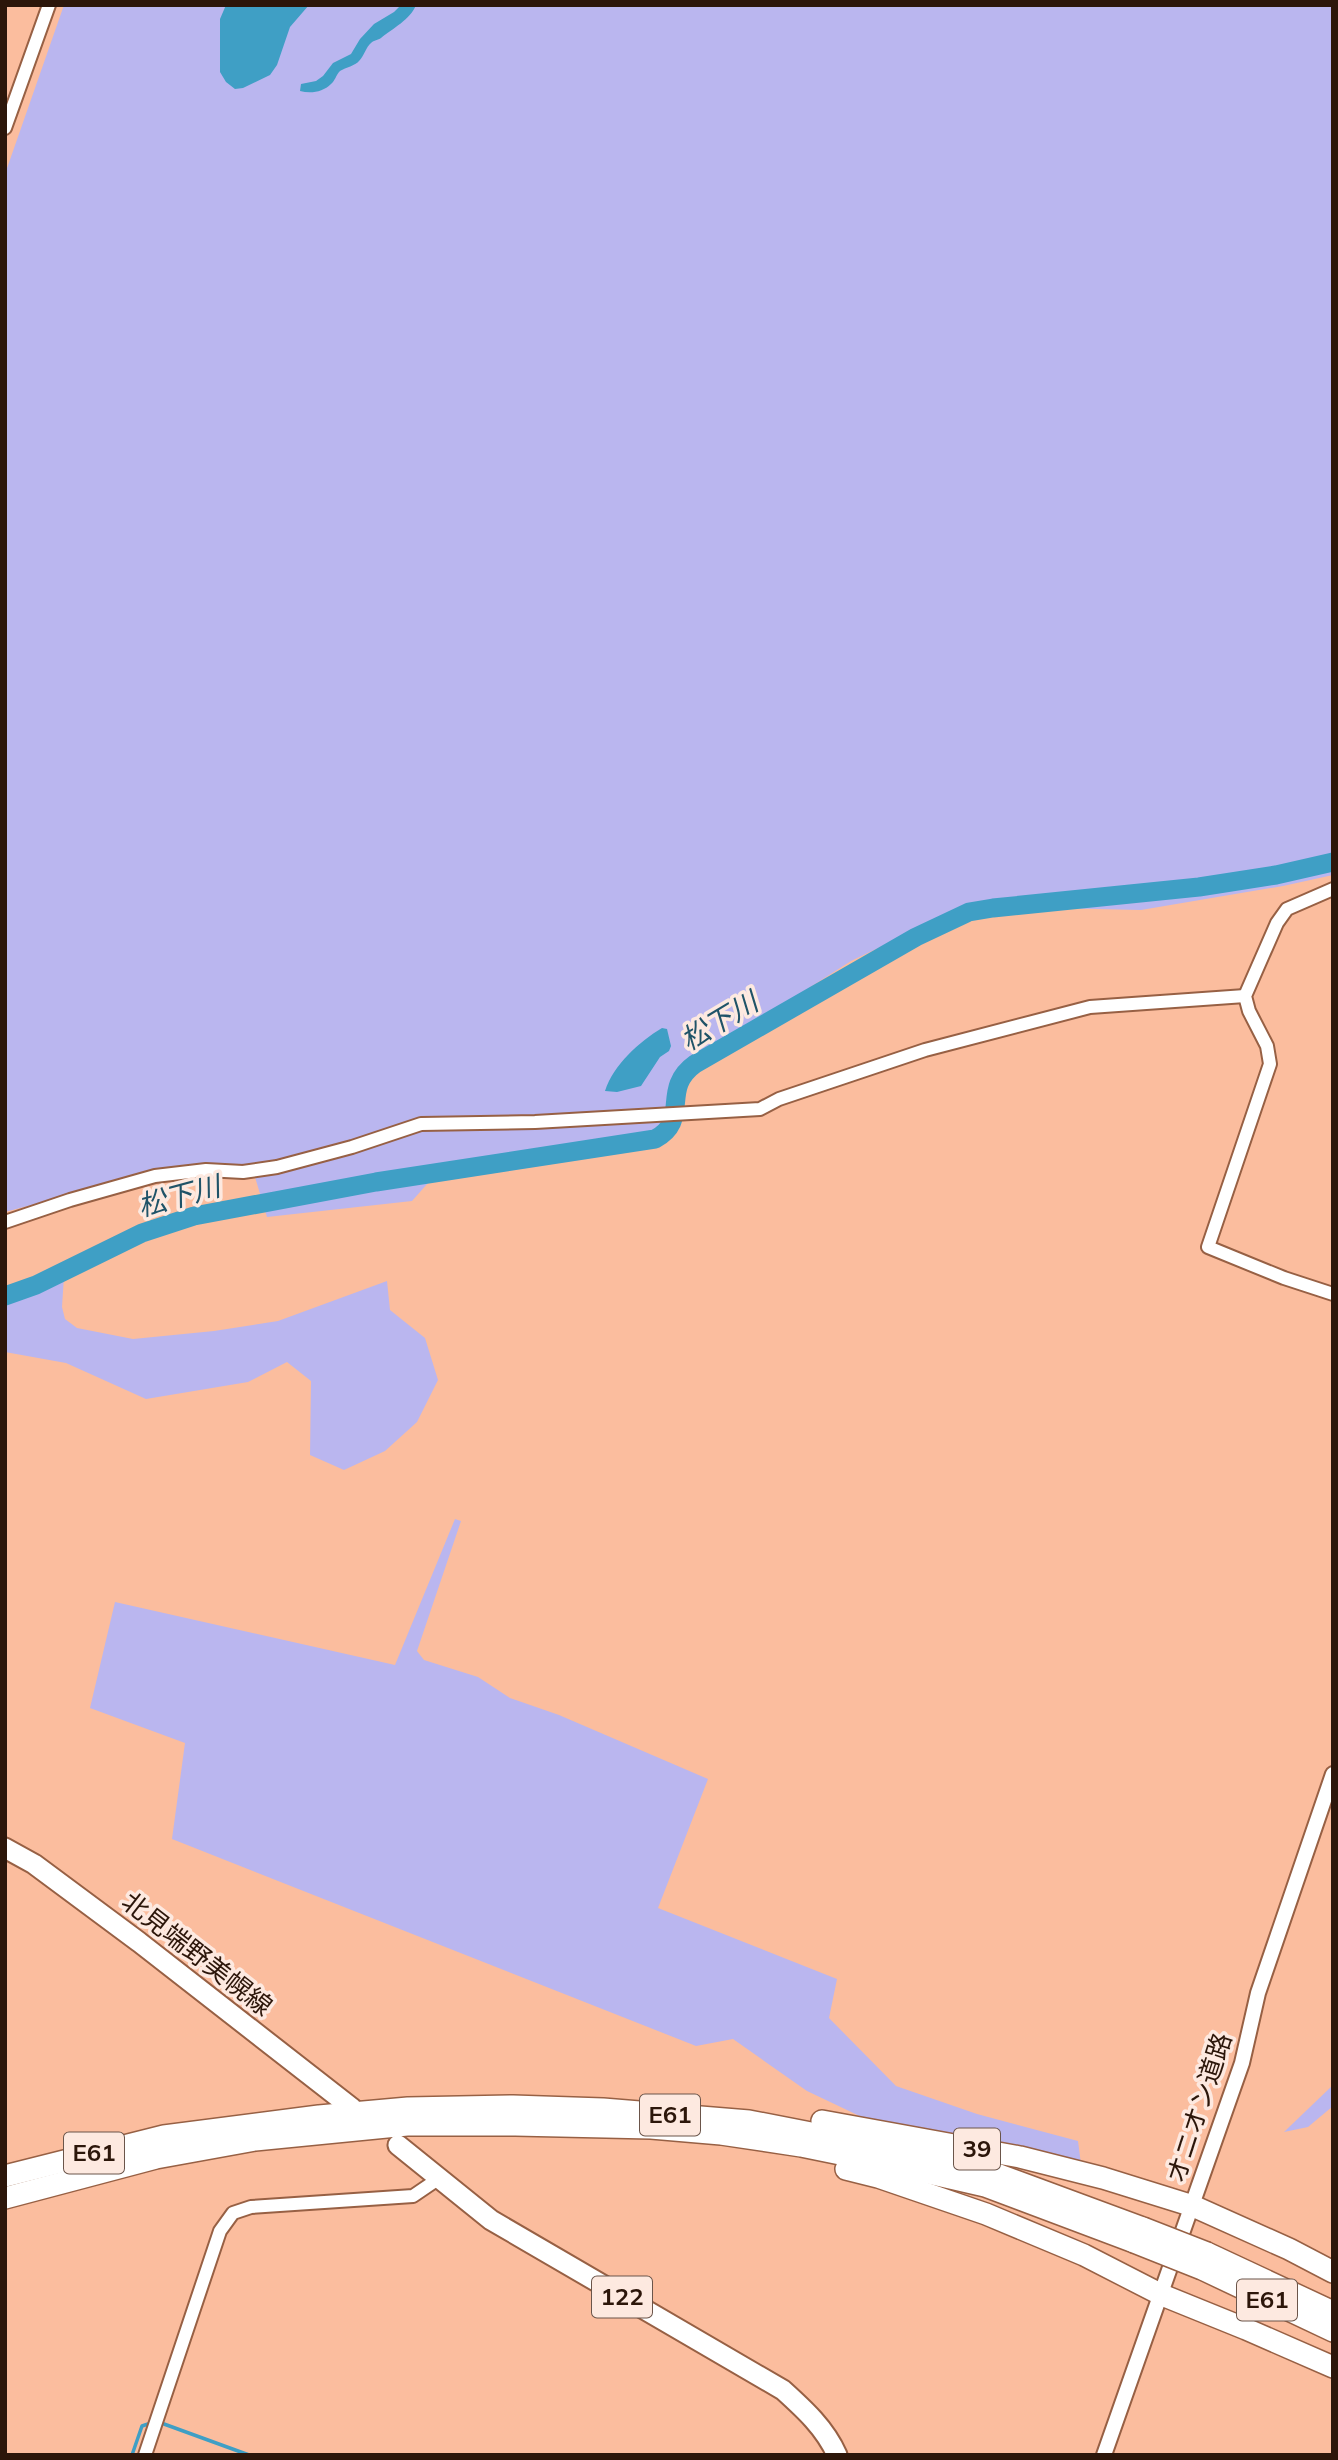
<svg xmlns="http://www.w3.org/2000/svg" width="1338" height="2460" font-family="Mulish,'Noto Sans JP',sans-serif">
<style>
.green{fill:#bab6ef}
.water{fill:#3f9fc5}
.lines{fill:none;stroke-linecap:round;stroke-linejoin:round}
.stream{stroke:#3f9fc5;stroke-width:3.5}
.river{stroke:#3f9fc5;stroke-width:19}
.minor-casing{stroke:#976044;stroke-width:16}
.tertiary-casing{stroke:#976044;stroke-width:18}
.primary-casing{stroke:#976044;stroke-width:23}
.motorway-casing{stroke:#976044;stroke-width:24}
.minor{stroke:#fff;stroke-width:12}
.tertiary{stroke:#fff;stroke-width:14}
.primary{stroke:#fff;stroke-width:19}
.motorway{stroke:#fff;stroke-width:21}
.motorway-bridge-casing{stroke:#976044;stroke-width:24;stroke-linecap:butt}
.motorway-bridge{stroke:#fff;stroke-width:21}
.labels{text-anchor:middle;stroke-width:7;stroke-linejoin:round;paint-order:stroke}
.shield{fill:#fde9e0;stroke:#6b554a;stroke-width:2}
.shield-label{font-size:24px;font-weight:bold;fill:#2c160a}
.street-label{font-size:26px;fill:#2c160a;stroke:#fde9e0}
.water-label{font-size:28px;font-style:italic;fill:#1f5368;stroke:#fde9e0}
</style>
<rect width="100%" height="100%" fill="#fbbd9e"/>
<g class="green">
<polygon points="64,5 1333,5 1333,875 1283,886 1141,910 966,906 851,961 673,1075 673,1104 676,1132 649,1149 428,1183 412,1201 267,1217 252,1167 122,1181 5,1212 5,174"/>
<polygon points="64,1276 62,1307 65,1319 77,1328 133,1339 214,1331 278,1321 387,1281 390,1310 425,1338 438,1380 417,1422 385,1451 344,1470 310,1455 311,1381 287,1362 248,1382 146,1399 66,1363 5,1352 5,1291"/>
<polygon points="455,1519 461,1521 417,1651 424,1660 478,1677 510,1698 559,1715 708,1779 658,1908 837,1979 829,2018 896,2086 977,2114 1078,2141 1081,2164 868,2120 807,2091 733,2039 696,2046 172,1839 185,1743 90,1708 115,1602 395,1665"/>
<polygon points="1333,2085 1333,2106 1308,2127 1284,2132"/>
</g>
<g class="water">
<polygon points="226,5 309,5 290,27 277,65 270,75 243,88 235,89 226,82 220,72 220,19"/>
<path d="M401,5h15c-5,14 -24,24 -35,33 -3,2 -7,2 -10,5 -5,4 -7,13 -12,18 -4,5 -13,6 -19,10 -4,4 -5,10 -9,13 -8,8 -20,10 -31,7l1,-7 15,-3 7,-5 10,-13 18,-9 9,-15 14,-15 20,-12z"/>
<path d="M662,1028l5,1 4,17 -2,5 -9,6 -19,29 -24,6 -12,-1c9,-27 34,-49 57,-63z"/>
</g>
<g class="lines">
<g class="stream">
<polyline points="164,2424 249,2455"/>
<polyline points="132,2455 142,2426 148,2424"/>
</g>
<path class="river" d="M5,1296l31,-11 106,-52 52,-17 182,-34 279,-43c36,-19 5,-50 40,-75l221,-127 53,-25 24,-4 206,-21 77,-12 57,-13"/>
<g class="minor-casing">
<g id="minor">
<polyline points="5,128 49,5"/>
<polyline points="1333,889 1287,909 1277,923 1245,996 1249,1011 1267,1046 1270,1064 1208,1247 1284,1278 1333,1294"/>
<polyline points="5,1222 70,1200 155,1176 206,1170 243,1172 277,1167 352,1147 421,1124 535,1122 760,1109 779,1099 925,1050 1090,1007 1245,996"/>
<polyline points="145,2455 220,2231 233,2213 251,2207 413,2196 438,2179"/>
</g>
</g>
<g class="tertiary-casing">
<polyline id="tertiary" points="1104,2455 1242,2063 1258,1993 1333,1774"/>
</g>
<g class="primary-casing">
<g id="primary">
<polyline points="5,1848 34,1864 139,1942 352,2108"/>
<path d="M398,2145l93,75 292,170c21,19 42,38 54,65"/>
</g>
</g>
<g class="motorway-casing">
<g id="motorway">
<polyline points="822,2121 1020,2157 1103,2178 1193,2206 1289,2249 1333,2272"/>
<polyline points="846,2169 878,2177 986,2214 1084,2255 1162,2295 1246,2329 1333,2367"/>
<polyline points="5,2176 164,2136 319,2116 408,2108 513,2106 603,2109 749,2121 898,2150 994,2173 1143,2228"/>
<polyline points="5,2198 156,2158 255,2140 407,2125 515,2125 651,2128 721,2134 801,2146 894,2165 985,2186 1134,2242"/>
<polyline points="1207,2253 1333,2312"/>
<polyline points="1202,2269 1333,2331"/>
</g>
</g>
<use href="#minor" class="minor"/>
<use href="#tertiary" class="tertiary"/>
<use href="#primary" class="primary"/>
<use href="#motorway" class="motorway"/>
<g class="motorway-bridge-casing">
<g id="motorway-bridge">
<polyline points="1143,2228 1207,2253"/>
<polyline points="1134,2242 1202,2269"/>
</g>
</g>
<use href="#motorway-bridge" class="motorway-bridge"/>
</g>
<g class="labels">
<g class="shield">
<rect x="640" y="2094.5" width="60" height="41" rx="5"/>
<rect x="954" y="2128.5" width="46" height="41" rx="5"/>
<rect x="64" y="2132.5" width="60" height="41" rx="5"/>
<rect x="592" y="2276.5" width="60" height="41" rx="5"/>
<rect x="1237" y="2279.5" width="60" height="41" rx="5"/>
</g>
<g class="shield-label">
<text x="670" y="2123">E61</text>
<text x="977" y="2157">39</text>
<text x="94" y="2161">E61</text>
<text x="622" y="2305">122</text>
<text x="1267" y="2308">E61</text>
</g>
<g class="street-label">
<text transform="translate(197 1954) rotate(38)" y="9">北見端野美幌線</text>
<text transform="translate(1199 2108) rotate(-72)" y="9">オニオン道路</text>
</g>
<g class="water-label">
<text transform="translate(719 1021) rotate(-31)" y="10">松下川</text>
<text transform="translate(179 1196) rotate(-15)" y="10">松下川</text>
</g>
</g>
<rect width="1338" height="2460" fill="none" stroke="#2c160a" stroke-width="14"/>
</svg>
